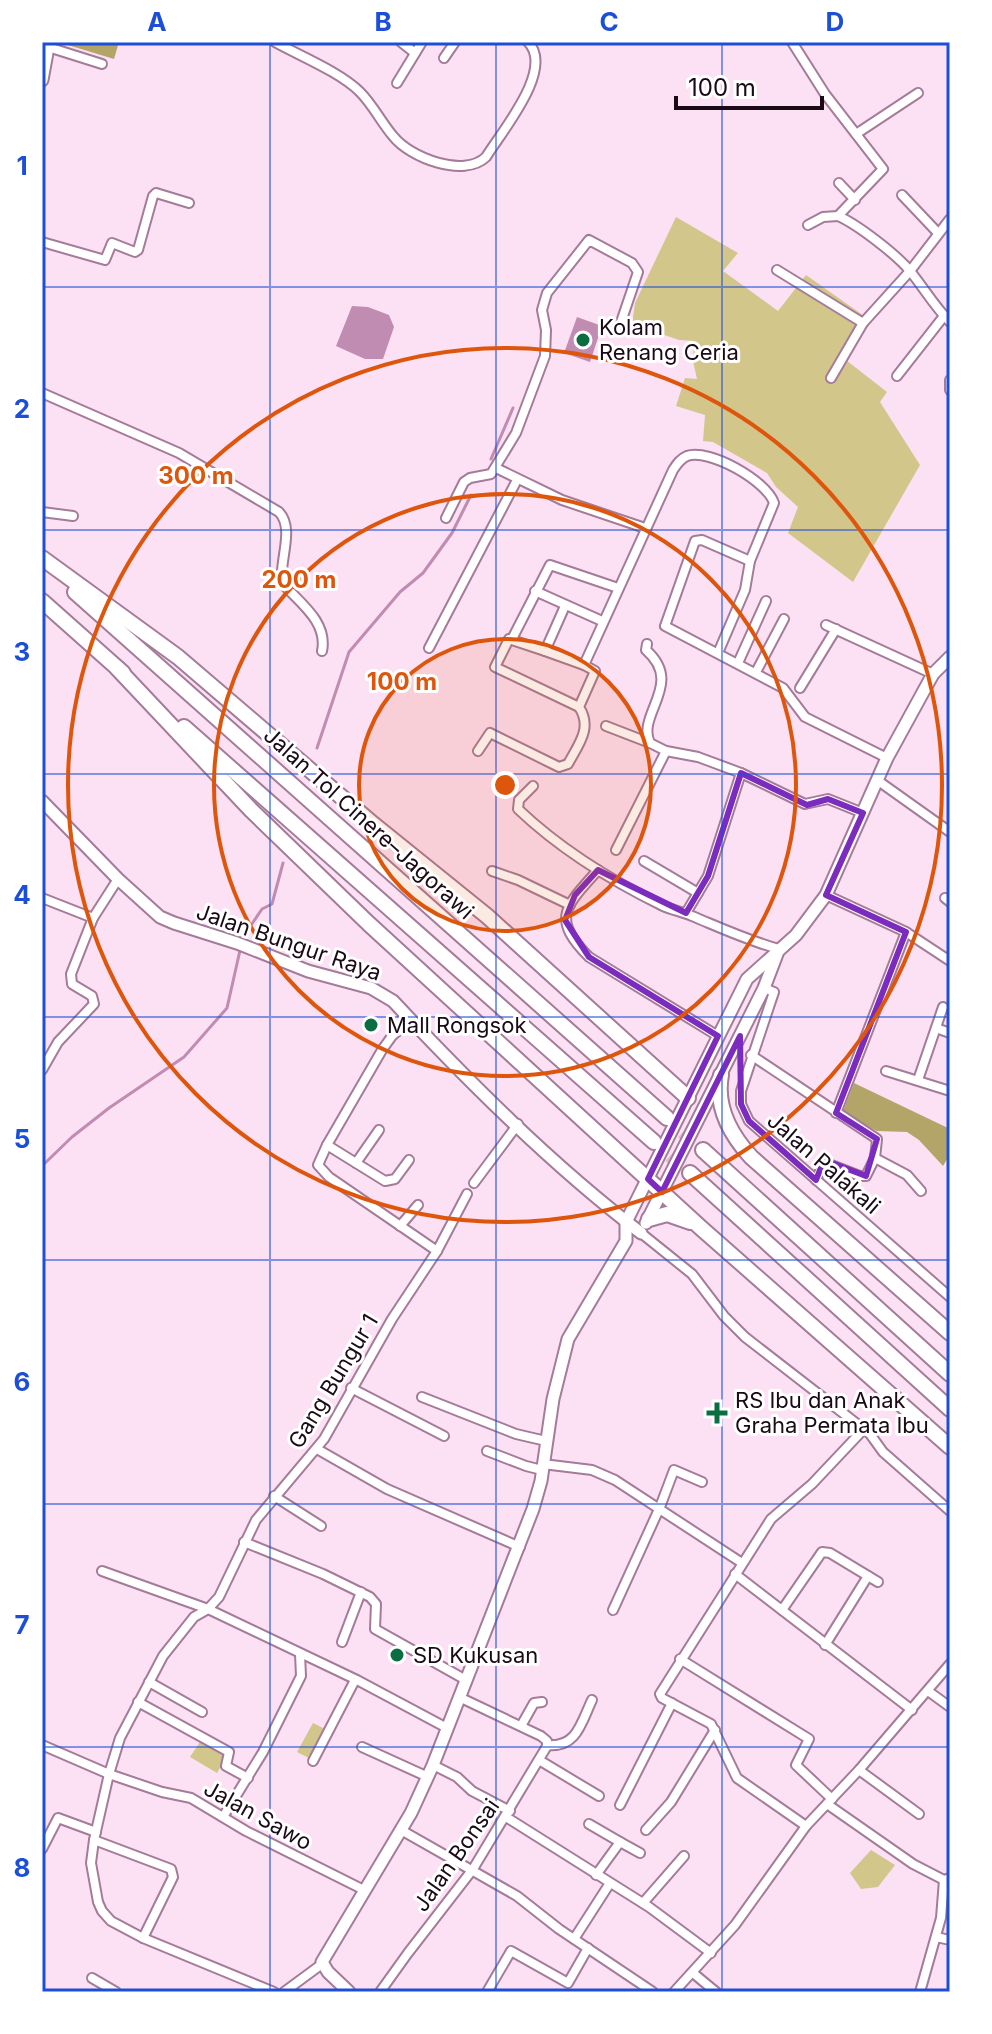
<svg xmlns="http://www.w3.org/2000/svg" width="992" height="2034" font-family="Inter,sans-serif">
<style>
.green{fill:#d3c68b}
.forest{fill:#b3a568}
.water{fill:#c18cb2}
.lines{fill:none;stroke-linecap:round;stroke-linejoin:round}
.stream{stroke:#c18cb2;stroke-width:3}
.highway-tunnel{stroke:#dac1d3;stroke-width:14;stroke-dasharray:14 7;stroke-linecap:butt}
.street-casing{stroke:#a47b98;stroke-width:12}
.secondary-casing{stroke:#a47b98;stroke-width:15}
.highway-casing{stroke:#a47b98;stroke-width:18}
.street{stroke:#fff;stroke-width:8}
.secondary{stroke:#fff;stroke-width:11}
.highway{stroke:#fff;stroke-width:14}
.marked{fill:none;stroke:#7b2cbf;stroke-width:6;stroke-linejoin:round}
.grid{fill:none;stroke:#1d4ed8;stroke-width:2;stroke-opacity:0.55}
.ring{fill:none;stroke:#de550c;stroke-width:4}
.poi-dot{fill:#0b6d42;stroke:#fff;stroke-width:3}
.labels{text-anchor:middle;stroke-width:6;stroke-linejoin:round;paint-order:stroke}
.poi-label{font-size:22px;fill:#190a15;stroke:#fff;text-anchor:start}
.street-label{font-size:22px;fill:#190a15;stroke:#fff}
.centre{fill:#de550c;stroke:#fff;stroke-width:4}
.ring-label{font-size:24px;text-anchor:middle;font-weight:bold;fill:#de550c;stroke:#fff;stroke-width:6;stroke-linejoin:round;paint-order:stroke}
.neatline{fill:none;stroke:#1d4ed8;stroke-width:3}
.grid-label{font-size:26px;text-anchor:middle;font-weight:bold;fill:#1d4ed8}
</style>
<rect width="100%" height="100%" fill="#fce1f4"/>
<g class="green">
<polygon points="676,217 738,253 723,271 778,311 806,275 867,318 842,357 887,392 880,402 920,465 853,582 788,533 798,507 776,487 767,473 713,442 703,441 705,415 676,406 685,378 697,379 693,361 694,341 679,340 632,324 635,303"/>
<polygon points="313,1723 327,1730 309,1758 297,1752"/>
<polygon points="200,1742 226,1757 217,1773 190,1757"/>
<polygon points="871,1850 895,1865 878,1887 861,1889 850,1873"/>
</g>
<g class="forest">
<polygon points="58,42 119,42 114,59"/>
<polygon points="854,1083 950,1129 950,1154 943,1166 919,1140 907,1132 877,1131 842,1114"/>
</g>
<g class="water">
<polygon points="352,306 368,307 389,315 394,327 383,359 365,359 336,346"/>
<polygon points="577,317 602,326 590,362 564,353"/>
</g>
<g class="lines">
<g class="stream">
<polyline points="491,459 513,408"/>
<polyline points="317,748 349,652 400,592 423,573 452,533 471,495"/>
<polyline points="42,1166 72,1137 109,1108 184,1057 227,1008 243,937 262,909 272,904 283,863"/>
</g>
<g class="highway-tunnel">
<polyline points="667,1118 703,1150"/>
<polyline points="654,1142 690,1173"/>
</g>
<g class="street-casing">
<g id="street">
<path d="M275,42c25,14 65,30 85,50 13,13 21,30 33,44 17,22 71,42 93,21 16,-26 69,-88 42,-115"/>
<polyline points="401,42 415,53"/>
<polyline points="792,42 825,94 883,169 838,216 823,217 808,225"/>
<polyline points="48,47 102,64"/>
<polyline points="444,58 455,42"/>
<polyline points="397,83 422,42"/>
<polyline points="856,134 918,93"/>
<polyline points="839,183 855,200"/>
<polyline points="902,195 938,233"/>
<path d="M838,216c19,8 59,39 72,55 14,17 24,35 40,51"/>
<polyline points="42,242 105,260 112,243 135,252 138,250 153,196 156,193 189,203"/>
<polyline points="777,270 863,323"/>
<polyline points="897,376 944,316"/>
<polyline points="831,378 863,323 910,271 950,219"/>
<polyline points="950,380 950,390"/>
<path d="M42,393l137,60 100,59c16,17 0,48 3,71 18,20 46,39 40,68"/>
<polyline points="496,468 562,500 645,528"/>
<polyline points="42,512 73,516"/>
<polyline points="446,518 464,482 470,478 491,474 516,433 545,356 546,330 542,310 547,293 589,240 632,263 638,272 619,328"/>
<polyline points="750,561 702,540 695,541 665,626 783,688 805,717 887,758"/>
<polyline points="535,591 602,621"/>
<polyline points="565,606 545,651 509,639 495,667 579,707"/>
<polyline points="826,625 933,674"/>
<polyline points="512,639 550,565 618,588"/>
<path d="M647,644l-1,6c39,34 -10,64 4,93l16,8 32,6 43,16 64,31 23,-5 35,14"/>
<polyline points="429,648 517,480"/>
<polyline points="545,651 584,665"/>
<polyline points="738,663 766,601"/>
<polyline points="756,672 784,619"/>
<polyline points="800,688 836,629"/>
<polyline points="606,726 650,743"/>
<path d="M478,751l12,-18 69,34 9,-3c10,-19 25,-36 11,-57l16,-36 -11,-6 89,-195c4,-6 7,-11 14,-14 22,-8 80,25 87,47l-24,58 -5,29 -27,63"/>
<polyline points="877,780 950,832"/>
<path d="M533,786l-14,14 -1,9c42,40 94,72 145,97 9,4 20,6 29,10 29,12 57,25 87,33"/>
<polyline points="616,850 666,751"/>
<polyline points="644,861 698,893"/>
<path d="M598,870c-32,36 -48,48 -9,87l129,79"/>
<polyline points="492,871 518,880 570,905"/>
<polyline points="826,895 906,932 950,961"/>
<polyline points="42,898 93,918"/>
<polyline points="945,898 950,902"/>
<polyline points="686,913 708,876 741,773"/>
<polyline points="764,988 774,992 741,1091 741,1104 749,1121 950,1297"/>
<polyline points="411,1020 392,1036 382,1050 327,1145 318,1165 329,1177 437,1251"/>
<polyline points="936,1028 950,1033"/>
<polyline points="751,1055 877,1139 875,1158 866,1176 860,1176 824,1162 816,1180"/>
<polyline points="42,1070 58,1042 94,1004 92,996 72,984 71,974 93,918 118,879"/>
<polyline points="886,1071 950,1091"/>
<polyline points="918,1080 943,1007"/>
<polyline points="836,1113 906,932"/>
<polyline points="327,1145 385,1181 395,1179 409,1160"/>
<polyline points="875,1158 907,1175 921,1191"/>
<polyline points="356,1163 379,1130"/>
<polyline points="474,1183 518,1124"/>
<polyline points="400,1226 418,1205"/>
<polyline points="641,1233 692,1274 724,1316 745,1337 870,1434 883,1452 950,1511"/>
<polyline points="351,1388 444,1436"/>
<polyline points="422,1397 516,1434 546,1441"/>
<polyline points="317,1449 387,1489 520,1547"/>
<polyline points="487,1451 526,1466 542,1470"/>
<polyline points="543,1464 592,1470 615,1480 742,1563"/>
<polyline points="274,1496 321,1526"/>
<polyline points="244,1542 323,1574 370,1597 376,1604 375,1629 466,1680"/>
<polyline points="102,1571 208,1609 357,1680 447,1728"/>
<polyline points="735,1574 912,1710"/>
<polyline points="613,1610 660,1507 674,1470 702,1482"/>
<polyline points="782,1610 822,1552 830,1553 878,1582"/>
<polyline points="342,1642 361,1592"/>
<polyline points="825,1645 868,1576"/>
<polyline points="680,1659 809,1739 796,1765 832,1799"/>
<polyline points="149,1682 202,1712"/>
<polyline points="928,1691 950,1707"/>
<polyline points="138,1702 229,1752 226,1766 248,1778"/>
<polyline points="521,1726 534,1703 542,1702"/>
<polyline points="42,1745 109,1774 162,1792 191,1798 246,1831 364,1890"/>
<path d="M547,1745c30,3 34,-22 45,-45"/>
<polyline points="362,1747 428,1777"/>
<polyline points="539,1760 599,1796"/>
<polyline points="313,1761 355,1680"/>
<polyline points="433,1765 457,1777 472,1791 510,1811"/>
<polyline points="859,1770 919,1814"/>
<polyline points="827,1804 913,1864 944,1880 950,1878"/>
<polyline points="620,1805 672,1703"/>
<polyline points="223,1817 263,1752 301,1676 300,1654"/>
<polyline points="506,1817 649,1907 711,1953"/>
<polyline points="589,1824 620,1842 596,1875"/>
<polyline points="806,1826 737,1778 711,1724 662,1698 660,1694 771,1519 812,1484 863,1430"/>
<polyline points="401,1830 517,1896 559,1929 653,1992"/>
<polyline points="646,1830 671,1802 715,1730"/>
<polyline points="94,1840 171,1869 173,1877 143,1938"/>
<polyline points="620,1842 640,1853"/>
<polyline points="42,1849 58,1818 96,1832"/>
<polyline points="643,1903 684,1856"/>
<polyline points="936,1937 950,1940"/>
<polyline points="574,1939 610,1883"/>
<polyline points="693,1973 716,1992"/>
<polyline points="92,1978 116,1992"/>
<polyline points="274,1992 143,1938 111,1921 102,1911 98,1902 91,1863 94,1840 109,1774 120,1738 163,1656 194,1617 208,1609 219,1597 256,1520 324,1439 392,1319 437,1251 467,1194"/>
<polyline points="284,1992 322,1964"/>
<polyline points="380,1992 408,1953 473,1869 547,1746 547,1741 541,1736 459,1697"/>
<polyline points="487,1992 511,1951 568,1983 588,1948"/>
<polyline points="674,1992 735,1925 806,1826 859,1770 950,1664"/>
<polyline points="920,1992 941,1918 944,1880"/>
</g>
</g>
<g class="secondary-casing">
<g id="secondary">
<polyline points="42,80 49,42"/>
<path d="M42,801l76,78 42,38 14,6 63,20 71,28 63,17 22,13c76,81 159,164 248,232"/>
<polyline points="646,1223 764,988 777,954"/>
<polyline points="349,1992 328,1972 322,1962 411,1813 433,1765 533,1509 541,1481 553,1399 568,1339 626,1241 626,1222 747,979 796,935 826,895 887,758 933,674 950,657"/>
</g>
</g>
<g class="highway-casing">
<g id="highway">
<polyline points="42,558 178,657 373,824 487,916 688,1098"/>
<polyline points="75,592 667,1118"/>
<polyline points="42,601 123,673"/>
<polyline points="117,668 251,810 369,924 701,1228 950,1447"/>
<polyline points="184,727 654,1142"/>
<path d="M721,1075c-6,32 9,59 30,82l199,176"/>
<polyline points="703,1150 950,1374"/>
<polyline points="690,1173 950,1409"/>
<polyline points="649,1219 667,1214 690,1222"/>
</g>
</g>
<use href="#street" class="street"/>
<use href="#secondary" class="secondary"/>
<use href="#highway" class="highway"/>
</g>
<path class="marked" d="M741,773l66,32 21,-6 35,14 -37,82 80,37 -70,181 41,26 -11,37 -42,-16 -8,20 -67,-59 -8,-17 -1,-68 -78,156 -14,-13 70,-143 -129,-79 -24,-37 10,-25 23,-25 88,43 22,-37z"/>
<path class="grid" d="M270,42v1950M496,42v1950M722,42v1950M42,287h908M42,530h908M42,774h908M42,1017h908M42,1260h908M42,1504h908M42,1747h908"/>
<circle cx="505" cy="785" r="146" fill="#de550c" fill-opacity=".12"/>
<g class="ring">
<circle cx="505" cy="785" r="146"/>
<circle cx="505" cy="785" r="291"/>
<circle cx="505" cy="785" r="437"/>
</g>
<g class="poi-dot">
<circle cx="583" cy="340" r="8"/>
<circle cx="371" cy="1025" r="8"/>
<path d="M713 1401h8v8h8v8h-8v8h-8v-8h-8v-8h8z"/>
<circle cx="397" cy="1655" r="8"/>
</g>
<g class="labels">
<g class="poi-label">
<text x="599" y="335">Kolam<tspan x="599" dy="25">Renang Ceria</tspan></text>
<text x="387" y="1033">Mall Rongsok</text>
<text x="735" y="1408">RS Ibu dan Anak<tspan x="735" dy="25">Graha Permata Ibu</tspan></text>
<text x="413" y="1663">SD Kukusan</text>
</g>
<g class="street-label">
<text transform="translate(369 823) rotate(42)" y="8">Jalan Tol Cinere–Jagorawi</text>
<text transform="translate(289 942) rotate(19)" y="8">Jalan Bungur Raya</text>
<text transform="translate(824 1163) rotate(41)" y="8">Jalan Palakali</text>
<text transform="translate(333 1381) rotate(-59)" y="8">Gang Bungur 1</text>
<text transform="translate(258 1815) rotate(29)" y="8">Jalan Sawo</text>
<text transform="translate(456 1855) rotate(-55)" y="8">Jalan Bonsai</text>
</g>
</g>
<circle cx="505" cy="785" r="12" class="centre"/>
<g class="ring-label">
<text x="196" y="484">300 m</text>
<text x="299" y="588">200 m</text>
<text x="402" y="690">100 m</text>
</g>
<rect width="992" height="2034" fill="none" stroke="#ffffff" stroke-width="88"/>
<path d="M676 96v12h146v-12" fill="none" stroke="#190a15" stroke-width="4"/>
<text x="688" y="96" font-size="24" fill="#190a15" stroke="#ffffff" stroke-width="6" paint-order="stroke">100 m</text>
<rect x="44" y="44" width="904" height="1946" class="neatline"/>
<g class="grid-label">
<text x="157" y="31">A</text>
<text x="383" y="31">B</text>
<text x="609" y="31">C</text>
<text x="835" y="31">D</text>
<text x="22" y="175">1</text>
<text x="22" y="418">2</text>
<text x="22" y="661">3</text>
<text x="22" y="904">4</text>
<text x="22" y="1148">5</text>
<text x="22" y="1391">6</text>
<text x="22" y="1634">7</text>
<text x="22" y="1877">8</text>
</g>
</svg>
